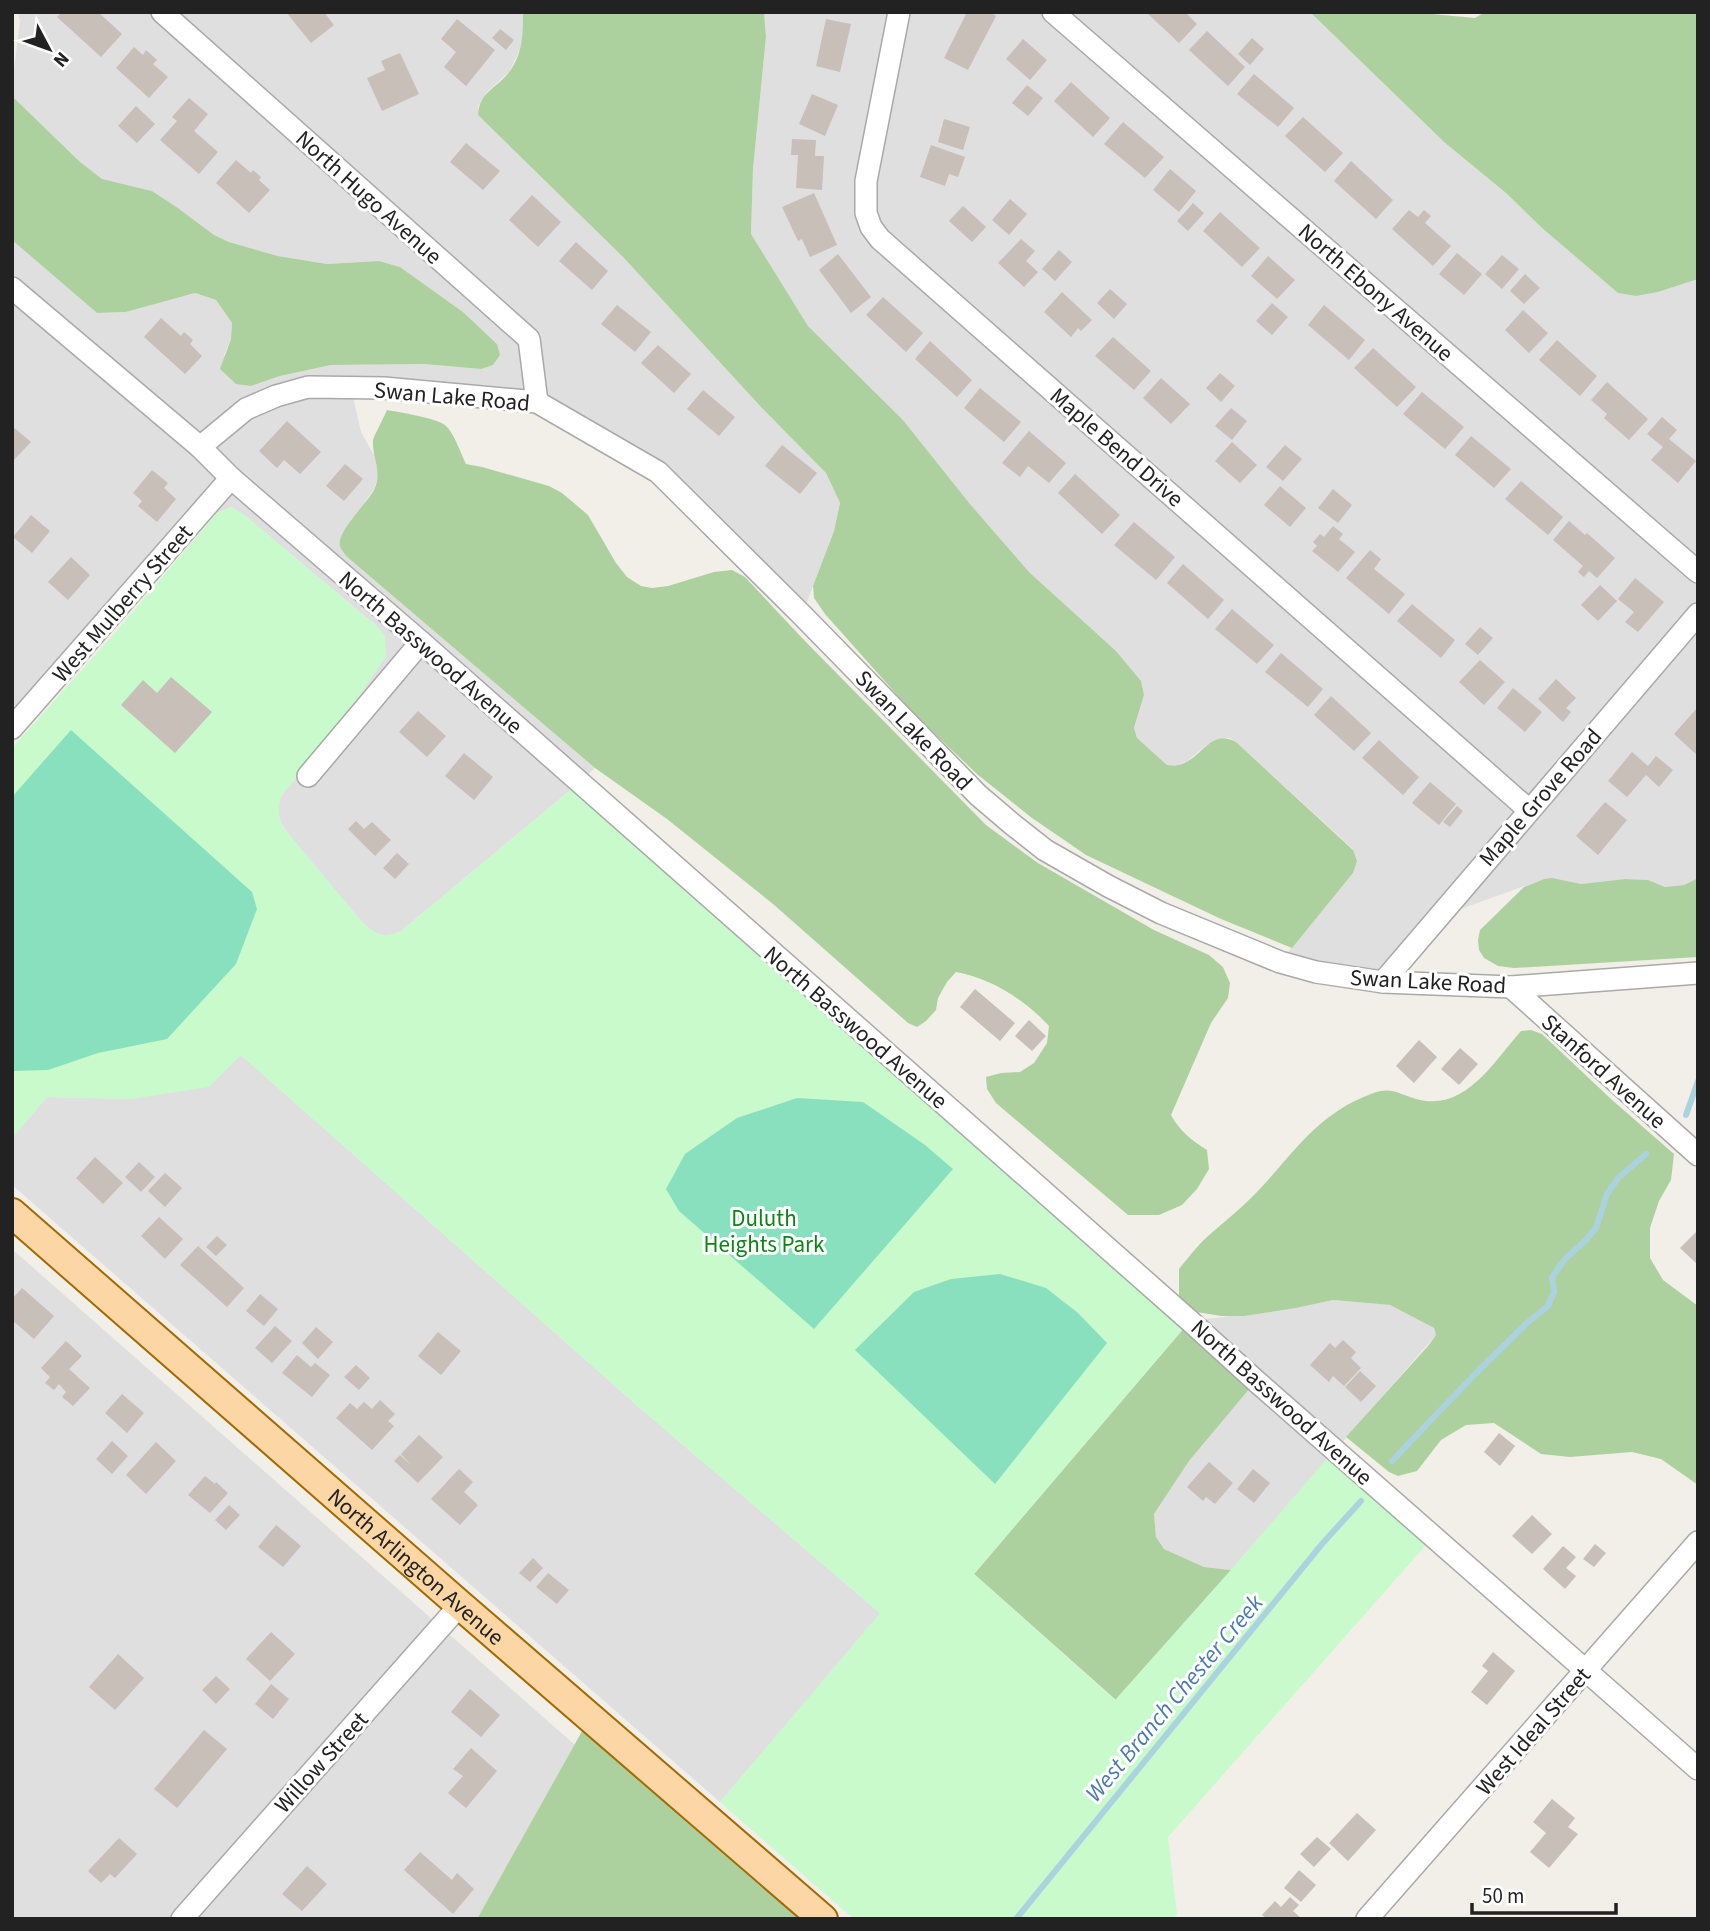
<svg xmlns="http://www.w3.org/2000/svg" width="1710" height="1931" font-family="'Source Sans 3',sans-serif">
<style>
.residential{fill:#e0dfdf}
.forest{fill:#add19e}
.park{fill:#c8facc}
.pitch{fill:#88e0be}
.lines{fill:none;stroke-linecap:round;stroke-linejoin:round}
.stream{stroke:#aad3df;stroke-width:6}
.building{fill:#c7bfb8}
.minor-casing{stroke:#a9a9a9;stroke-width:24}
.major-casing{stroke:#a06b00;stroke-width:32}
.minor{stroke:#fff;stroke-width:21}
.major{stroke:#fcd6a4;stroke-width:28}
.labels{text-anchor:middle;stroke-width:6;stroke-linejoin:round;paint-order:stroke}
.street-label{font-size:23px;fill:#222;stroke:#fff}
.park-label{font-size:23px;fill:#0c8416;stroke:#fff}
.water-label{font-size:24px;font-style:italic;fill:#4a7aab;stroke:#fff}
</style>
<rect width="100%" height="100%" fill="#f2efe9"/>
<g class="residential">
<polygon points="18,12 523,12 523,44 509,72 487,92 478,106 478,115 623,257 761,407 798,443 826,473 840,503 834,531 802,615 658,472 537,402 351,388 361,432 374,455 379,474 374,489 365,502 346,556 595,768 579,783 401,931 394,934 384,936 372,931 362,922 294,841 282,825 278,814 278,803 283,793 333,734 386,656 380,629 248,518 232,507 217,513 197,507 12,719 12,240 97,313 126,312 195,293 216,300 232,323 231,339 224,355 251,386 280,376 331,365 424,364 481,369 497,344 463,312 400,267 379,261 327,264 278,256 229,242 214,235 178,208 152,191 102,179 79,161 14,98 12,85 20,21"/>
<polygon points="764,12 1310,12 1444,142 1506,193 1542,228 1618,293 1636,296 1658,292 1698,279 1698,878 1684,885 1665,887 1648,880 1625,879 1581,884 1544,879 1438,917 1383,982 1280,962 1353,873 1353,849 1236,742 1230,738 1222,738 1207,745 1187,761 1178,765 1167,765 1137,738 1134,729 1144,695 1140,681 1116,651 1029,572 970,504 903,420 808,326 751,234 753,169 766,38"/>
<polygon points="241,1055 641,1409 881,1614 720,1802 12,1185 12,1138 47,1097 131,1099"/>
<polygon points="12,1249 575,1745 477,1919 12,1919"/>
<polygon points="1333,1300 1390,1305 1434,1328 1436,1335 1231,1570 1204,1567 1164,1549 1156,1537 1154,1514 1189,1461 1256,1381 1190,1321 1296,1308"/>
</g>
<g class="forest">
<path d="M523,12h241l2,25 -13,132 -2,65 57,92 95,94 67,84 59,68 87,79 25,30 3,14 -10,33 3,10 30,27c1,0 10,1 11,0 23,-4 32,-38 58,-23l117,108 4,11 -4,12 -61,75 -71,-29 -135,-64 -54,-37 -54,-43 -64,-61 -89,-100 -11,-16 -1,-12 21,-55 6,-28 -14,-30 -65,-66 -138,-150 -145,-142c1,-24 20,-27 32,-44 13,-18 13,-37 13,-59z"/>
<polygon points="1310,12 1430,12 1432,14 1475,18 1485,12 1698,12 1698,279 1658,292 1636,296 1618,293 1542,228 1506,193 1444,142"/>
<polygon points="12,93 14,98 79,161 102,179 152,191 178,208 214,235 229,242 278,256 327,264 379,261 400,267 463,312 497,344 500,355 493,365 481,369 424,364 331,365 280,376 251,386 236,384 220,369 231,339 232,323 216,300 195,293 126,312 97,313 12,240"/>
<path d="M387,410c12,2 49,8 58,15 10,9 15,27 21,39l16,3 67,19 13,7 26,22 28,48 11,14 14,9 11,2 16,-2 46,-14 18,-2 13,7 57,61 184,187 52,38 116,67 55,25 14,12 7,16 -2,15 -17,25 -40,92c8,15 21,26 36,35l2,19 -12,20 -15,16 -23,10h-31l-132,-112 -9,-14 -1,-12 15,-4 19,-1 14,-9 13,-20 2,-17c-24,-26 -58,-48 -93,-54l-9,10 -9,16 -2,12 -10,11 -9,6 -9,-4 -135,-119 -106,-85 -72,-51 -249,-212c-1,-2 -6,-8 -6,-10 -4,-13 27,-43 34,-56 9,-19 -2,-31 -1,-50 1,-4 11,-23 14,-30z"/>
<polygon points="1552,878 1581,884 1625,879 1648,880 1665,887 1684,885 1698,878 1698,957 1514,968 1498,966 1484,958 1479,950 1478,940 1480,930 1524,887 1544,879"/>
<path d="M1531,1030l11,4 69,65 63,55 -3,26 -12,21 -9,27v30l13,22 35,26v179l-37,-26 -29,-7 -62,5 -29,-3 -47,-31 -28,2 -25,15 -24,31 -19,5 -9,-4 -43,-35 82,-91 8,-11 -2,-7 -44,-23 -57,-5 -37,8 -52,8h-23l-25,-4 -17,-14v-29c9,-11 18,-23 28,-32 14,-13 30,-25 44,-39 40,-40 63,-83 120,-104 21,-8 27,0 45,5 49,14 78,-38 105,-68z"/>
<polygon points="1190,1321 1256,1381 1189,1461 1154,1514 1156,1537 1164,1549 1204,1567 1231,1570 1116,1700 974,1574"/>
<polygon points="590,1717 808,1919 477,1919"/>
</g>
<path class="park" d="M232,507l16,11 132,111 5,8 1,19 -53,78 -50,59c-6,12 -6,20 -1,33l80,96c13,12 23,17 39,9l178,-148 611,538 -216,253 141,126 116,-130 104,-121 99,87 -266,301 9,77 -4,5h-319l-134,-117 160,-189 -239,-204 -400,-354 -32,32 -78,12 -84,-2 -35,41v-390l100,-112 105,-123z"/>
<g class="pitch">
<polygon points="71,730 252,892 257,909 236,964 167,1039 98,1053 48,1070 12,1071 12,797"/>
<polygon points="797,1098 863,1102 925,1145 953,1169 814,1329 679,1211 666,1189 685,1154 737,1118"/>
<polygon points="1000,1274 1046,1288 1078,1313 1107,1343 995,1484 855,1350 914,1292 951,1279"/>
</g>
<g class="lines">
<g class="stream">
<polyline points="1686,1115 1698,1081"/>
<polyline points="1392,1461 1476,1373 1527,1323 1548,1306 1554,1292 1552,1277 1565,1259 1586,1240 1596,1228 1607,1194 1618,1178 1646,1154"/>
<polyline points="1016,1919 1322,1544 1361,1501"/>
</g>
</g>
<g class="building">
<polygon points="62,12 98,12 122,34 101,57 57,17"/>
<polygon points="286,12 324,12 334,25 311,43"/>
<polygon points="967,12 990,12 996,16 968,70 944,58"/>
<polygon points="1146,12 1185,12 1197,24 1179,43"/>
<polygon points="457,19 495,50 466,86 444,67 456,52 441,39"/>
<polygon points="826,19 851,24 840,72 816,66"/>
<polygon points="500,29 514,40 506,50 492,38"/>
<polygon points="1207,31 1245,67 1228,86 1189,50"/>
<polygon points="1252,38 1264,49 1250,65 1238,54"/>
<polygon points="1023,39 1047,60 1030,80 1006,59"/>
<polygon points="134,47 143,55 146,50 157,60 153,64 168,77 149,98 116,68"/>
<polygon points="400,53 419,94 382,111 367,78 385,70 381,61"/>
<polygon points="1254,74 1294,108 1278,127 1237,94"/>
<polygon points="1071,82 1110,118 1093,137 1054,101"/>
<polygon points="1027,85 1043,98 1028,116 1012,103"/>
<polygon points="812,94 838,105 825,136 799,124"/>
<polygon points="189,98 208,114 194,131 218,152 199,174 160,140 177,121 172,117"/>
<polygon points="136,106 155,124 137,143 118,126"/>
<polygon points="1303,117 1343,153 1325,172 1285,136"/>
<polygon points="944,119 970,127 963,150 938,142"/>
<polygon points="1123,122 1164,157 1145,178 1104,144"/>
<polygon points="792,139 816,140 815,156 824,156 822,190 796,188 798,155 791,155"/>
<polygon points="466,143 500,171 483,190 450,162"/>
<polygon points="931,145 965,157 958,177 949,174 945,186 920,177"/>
<polygon points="236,160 251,173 253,170 261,177 259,180 270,190 249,213 216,183"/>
<polygon points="1351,161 1393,200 1376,219 1334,181"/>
<polygon points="1170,169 1196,191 1179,212 1153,190"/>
<polygon points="814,193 837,245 810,257 802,239 798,241 782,207"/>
<polygon points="532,195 561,222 538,247 509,220"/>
<polygon points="1010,199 1027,214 1009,235 992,220"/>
<polygon points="1193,203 1204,213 1188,231 1177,221"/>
<polygon points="963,206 986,227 972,242 949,221"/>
<polygon points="1409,210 1418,217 1424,210 1431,216 1425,223 1451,246 1433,266 1392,229"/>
<polygon points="1220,212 1260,248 1242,267 1203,231"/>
<polygon points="1021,239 1035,251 1026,261 1038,272 1024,287 998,263"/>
<polygon points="576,242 608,271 592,290 559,261"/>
<polygon points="1059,250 1072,262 1055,281 1042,269"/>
<polygon points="1457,253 1482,274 1464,295 1439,274"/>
<polygon points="838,254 871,297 851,313 819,270"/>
<polygon points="1502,255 1519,269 1502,289 1485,274"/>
<polygon points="1268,256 1295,280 1277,299 1251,276"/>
<polygon points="1525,274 1540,288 1524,304 1510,291"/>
<polygon points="1110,289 1127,304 1114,319 1097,303"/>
<polygon points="1062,292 1092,320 1081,331 1078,328 1071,337 1044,312"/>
<polygon points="883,297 923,333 906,352 866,315"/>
<polygon points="1272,303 1288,317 1272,335 1256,321"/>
<polygon points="617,305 651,332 635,352 601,324"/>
<polygon points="1324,305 1365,340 1349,360 1308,325"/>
<polygon points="1523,310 1548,333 1529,353 1505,330"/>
<polygon points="161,318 181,336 184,332 193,340 190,344 202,356 185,374 144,337"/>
<polygon points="1113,337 1151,371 1134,390 1095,356"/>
<polygon points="1557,340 1597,376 1580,396 1539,360"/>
<polygon points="930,341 972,380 957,397 915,359"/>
<polygon points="658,345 691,374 674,393 641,363"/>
<polygon points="1373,348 1416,387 1397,407 1354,368"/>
<polygon points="1220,373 1235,386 1221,402 1206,388"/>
<polygon points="1161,378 1190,404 1171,424 1143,398"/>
<polygon points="1607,382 1648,419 1629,440 1604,418 1607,414 1591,400"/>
<polygon points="980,388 1021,422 1004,442 964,408"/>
<polygon points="703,390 735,417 719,436 687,409"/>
<polygon points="1422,392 1464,427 1445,449 1403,414"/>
<polygon points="1231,408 1247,421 1232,440 1215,426"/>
<polygon points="1662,417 1677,430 1669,439 1696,461 1678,483 1651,460 1663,447 1647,434"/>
<polygon points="287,421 321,452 300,474 284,460 277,468 259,451"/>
<polygon points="12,426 31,442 12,462"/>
<polygon points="1029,431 1066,463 1049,483 1028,466 1020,477 1002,463"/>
<polygon points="1471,436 1511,469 1494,488 1455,455"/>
<polygon points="1232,442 1257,465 1240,483 1215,461"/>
<polygon points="782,445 817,473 800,494 765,466"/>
<polygon points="1285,445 1302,459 1283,481 1266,467"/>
<polygon points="345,464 363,479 344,501 326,486"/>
<polygon points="152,470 168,483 164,488 176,499 157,522 138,506 142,501 133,493"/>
<polygon points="1075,474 1120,515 1102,534 1058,493"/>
<polygon points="1521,481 1563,517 1548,535 1505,499"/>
<polygon points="1280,486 1306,508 1290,527 1264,505"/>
<polygon points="1333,489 1352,505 1338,523 1318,508"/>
<polygon points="31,515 50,531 32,553 13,537"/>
<polygon points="1569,521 1585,535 1587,533 1615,558 1597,578 1589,571 1584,577 1578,572 1583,566 1553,540"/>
<polygon points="1134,522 1175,557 1156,580 1114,545"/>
<polygon points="1333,526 1343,534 1339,539 1355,552 1338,572 1312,551 1317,546 1313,542 1320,534 1324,537"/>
<polygon points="1370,550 1381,559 1374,569 1405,594 1389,614 1346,578"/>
<polygon points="71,557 90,575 68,600 48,582"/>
<polygon points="1183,564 1224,600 1208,619 1167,583"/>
<polygon points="1635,578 1664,602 1638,632 1625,622 1634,612 1618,599"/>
<polygon points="1600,585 1617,601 1598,621 1581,605"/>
<polygon points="1412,604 1455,640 1441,658 1397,621"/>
<polygon points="1232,609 1274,645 1257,664 1215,629"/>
<polygon points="1480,627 1493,638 1478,655 1465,644"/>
<polygon points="1281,653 1323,689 1308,707 1265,672"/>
<polygon points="1480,660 1505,682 1484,705 1459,682"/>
<polygon points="171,677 212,712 175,753 121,705 143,680 157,693"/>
<polygon points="1556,679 1576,698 1566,708 1571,712 1563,722 1538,699"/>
<polygon points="1513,688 1542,712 1525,732 1497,708"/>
<polygon points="1331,696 1371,733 1354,751 1314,715"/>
<polygon points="1698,707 1698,756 1674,734"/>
<polygon points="418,711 446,736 427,757 399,732"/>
<polygon points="1379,740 1419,777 1403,795 1362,758"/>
<polygon points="1632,752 1648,766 1656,756 1673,770 1659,787 1646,775 1627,797 1608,781"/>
<polygon points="464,753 493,777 474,800 445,776"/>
<polygon points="1430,782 1456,804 1439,825 1412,803"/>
<polygon points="1605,802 1627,820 1598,855 1576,836"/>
<polygon points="1457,806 1463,811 1450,827 1443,822"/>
<polygon points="356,821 364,829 372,822 391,840 375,856 348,829"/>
<polygon points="397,853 409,864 395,879 383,868"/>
<polygon points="975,989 1015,1023 1000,1041 960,1007"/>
<polygon points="1029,1020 1046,1036 1032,1051 1015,1036"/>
<polygon points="1419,1040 1437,1057 1414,1083 1396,1066"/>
<polygon points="1460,1048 1478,1064 1459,1085 1441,1069"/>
<polygon points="95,1157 123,1183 103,1204 76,1178"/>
<polygon points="139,1162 155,1177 141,1192 125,1177"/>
<polygon points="165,1173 182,1188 165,1207 148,1191"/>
<polygon points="159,1217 183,1239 165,1259 141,1236"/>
<polygon points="1698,1230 1698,1265 1680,1248"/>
<polygon points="217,1236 227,1245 216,1256 206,1247"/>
<polygon points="198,1246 244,1288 227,1307 180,1265"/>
<polygon points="22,1288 54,1316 34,1339 12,1320 12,1299"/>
<polygon points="260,1294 278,1309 264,1326 246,1311"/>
<polygon points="275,1326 292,1341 272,1363 255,1348"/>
<polygon points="316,1327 333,1342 318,1359 302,1343"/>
<polygon points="438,1332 461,1351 441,1375 418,1356"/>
<polygon points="1343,1340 1356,1352 1351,1358 1361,1368 1344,1386 1333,1376 1329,1382 1310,1365 1330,1343 1335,1348"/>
<polygon points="66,1341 82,1356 69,1369 90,1388 73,1406 62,1397 66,1392 59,1384 54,1390 45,1383 50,1377 41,1368"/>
<polygon points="297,1355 311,1367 315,1363 330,1375 312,1397 282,1373"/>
<polygon points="356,1365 370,1378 359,1390 344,1377"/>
<polygon points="1360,1371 1376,1386 1361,1402 1345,1387"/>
<polygon points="122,1394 144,1413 127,1433 105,1413"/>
<polygon points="380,1400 395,1414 388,1421 394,1426 372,1450 336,1418 350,1403 357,1409 364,1402 372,1409"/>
<polygon points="1499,1433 1515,1446 1500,1466 1484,1452"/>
<polygon points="419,1435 443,1457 418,1483 394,1461 400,1455 412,1466 401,1454"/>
<polygon points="112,1441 128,1456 112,1474 96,1459"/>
<polygon points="156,1442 176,1461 146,1494 126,1475"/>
<polygon points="1209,1462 1233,1483 1215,1504 1206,1497 1203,1501 1187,1487"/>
<polygon points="459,1469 473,1482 464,1492 478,1505 460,1525 431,1499"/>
<polygon points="1253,1469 1270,1483 1254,1503 1237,1489"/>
<polygon points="205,1476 215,1484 216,1482 228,1493 210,1513 188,1495"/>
<polygon points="229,1505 240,1515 226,1530 215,1520"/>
<polygon points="1532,1515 1552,1534 1532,1554 1512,1536"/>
<polygon points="276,1525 301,1546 283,1567 258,1547"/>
<polygon points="1595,1544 1606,1553 1594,1567 1583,1559"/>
<polygon points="1563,1546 1576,1557 1566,1568 1576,1576 1565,1589 1543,1569"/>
<polygon points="533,1558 543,1568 530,1582 519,1573"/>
<polygon points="548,1573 569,1590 557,1604 536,1587"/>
<polygon points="271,1632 295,1654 270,1681 246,1659"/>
<polygon points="1493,1652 1515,1671 1487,1705 1471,1692 1488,1671 1482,1666"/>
<polygon points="118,1654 144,1678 115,1710 89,1687"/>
<polygon points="216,1676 230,1689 216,1704 202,1690"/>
<polygon points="271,1684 289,1699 273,1719 255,1704"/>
<polygon points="470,1689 500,1715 481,1737 451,1712"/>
<polygon points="204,1730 227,1749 177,1808 154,1789"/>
<polygon points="471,1748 497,1771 466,1808 448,1793 463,1776 453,1769"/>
<polygon points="1552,1799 1575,1818 1568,1827 1578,1834 1549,1868 1530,1852 1546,1833 1533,1822"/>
<polygon points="1357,1813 1376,1830 1348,1861 1329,1843"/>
<polygon points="1317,1837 1331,1849 1314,1867 1300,1854"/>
<polygon points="119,1838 137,1854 115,1878 110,1874 101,1883 88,1871"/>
<polygon points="420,1852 452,1880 457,1873 474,1889 453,1914 404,1870"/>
<polygon points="307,1866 327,1884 302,1911 282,1894"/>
<polygon points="1299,1870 1316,1885 1301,1902 1284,1888"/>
<polygon points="1290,1897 1299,1905 1293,1911 1302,1919 1267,1919 1262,1915 1275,1901 1281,1907"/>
</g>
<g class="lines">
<g class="minor-casing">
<g id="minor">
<polyline points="162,12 529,339 537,402"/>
<polyline points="899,12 866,181 866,213 871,227 880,239 1529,810"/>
<polyline points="1053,12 1698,572"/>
<polyline points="12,288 200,447 231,478 421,642 1190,1321 1256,1381 1698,1769"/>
<polyline points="200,447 246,409 276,396 308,387 384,388 537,402 658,472 802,615 978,795 1012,824 1045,850 1108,886 1161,913 1280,962 1316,972 1383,982 1511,987 1698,973"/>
<polyline points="12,728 231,478"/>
<polyline points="308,776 421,642"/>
<polyline points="1383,982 1698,614"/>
<polyline points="1511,987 1698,1155"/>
<polyline points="182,1919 460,1605"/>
<polyline points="1367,1919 1698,1542"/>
</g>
</g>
<g class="major-casing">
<g id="major">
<path id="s1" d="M12,1213l448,392 363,314"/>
</g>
</g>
<use href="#minor" class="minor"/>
<use href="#major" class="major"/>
</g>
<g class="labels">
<g class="street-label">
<text transform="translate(369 197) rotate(42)" y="8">North Hugo Avenue</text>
<text transform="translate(1376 292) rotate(41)" y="8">North Ebony Avenue</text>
<text transform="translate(452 396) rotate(5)" y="8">Swan Lake Road</text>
<text transform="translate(1117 447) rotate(41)" y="8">Maple Bend Drive</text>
<text transform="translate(122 603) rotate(-49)" y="8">West Mulberry Street</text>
<text transform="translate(431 652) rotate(41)" y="8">North Basswood Avenue</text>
<text transform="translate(914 730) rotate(46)" y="8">Swan Lake Road</text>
<text transform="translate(1540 797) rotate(-49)" y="8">Maple Grove Road</text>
<text transform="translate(1428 981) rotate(3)" y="8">Swan Lake Road</text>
<text transform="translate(856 1027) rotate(41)" y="8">North Basswood Avenue</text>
<text transform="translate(1604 1071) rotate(42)" y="8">Stanford Avenue</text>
<text transform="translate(1282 1402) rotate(42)" y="8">North Basswood Avenue</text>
<text dy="8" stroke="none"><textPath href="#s1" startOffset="537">North Arlington Avenue</textPath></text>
<text transform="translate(1533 1731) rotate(-49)" y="8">West Ideal Street</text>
<text transform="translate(321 1762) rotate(-48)" y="8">Willow Street</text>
</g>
<g class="park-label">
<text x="764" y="1226">Duluth<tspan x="764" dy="26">Heights Park</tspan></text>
</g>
<g class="water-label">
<text transform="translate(1174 1698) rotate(-50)" y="8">West Branch Chester Creek</text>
</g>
</g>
<rect width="1710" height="1931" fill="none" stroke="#222222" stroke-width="28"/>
<g transform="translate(49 49) rotate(131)" stroke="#ffffff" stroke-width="5" paint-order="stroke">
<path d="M0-5L12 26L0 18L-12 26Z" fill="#222222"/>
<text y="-10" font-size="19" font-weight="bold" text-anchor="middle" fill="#222222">N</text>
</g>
<path d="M1472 1903v10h144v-10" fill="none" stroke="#222222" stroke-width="3.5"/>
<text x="1482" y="1903" font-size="21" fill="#222222" stroke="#ffffff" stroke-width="5" paint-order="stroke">50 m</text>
</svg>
